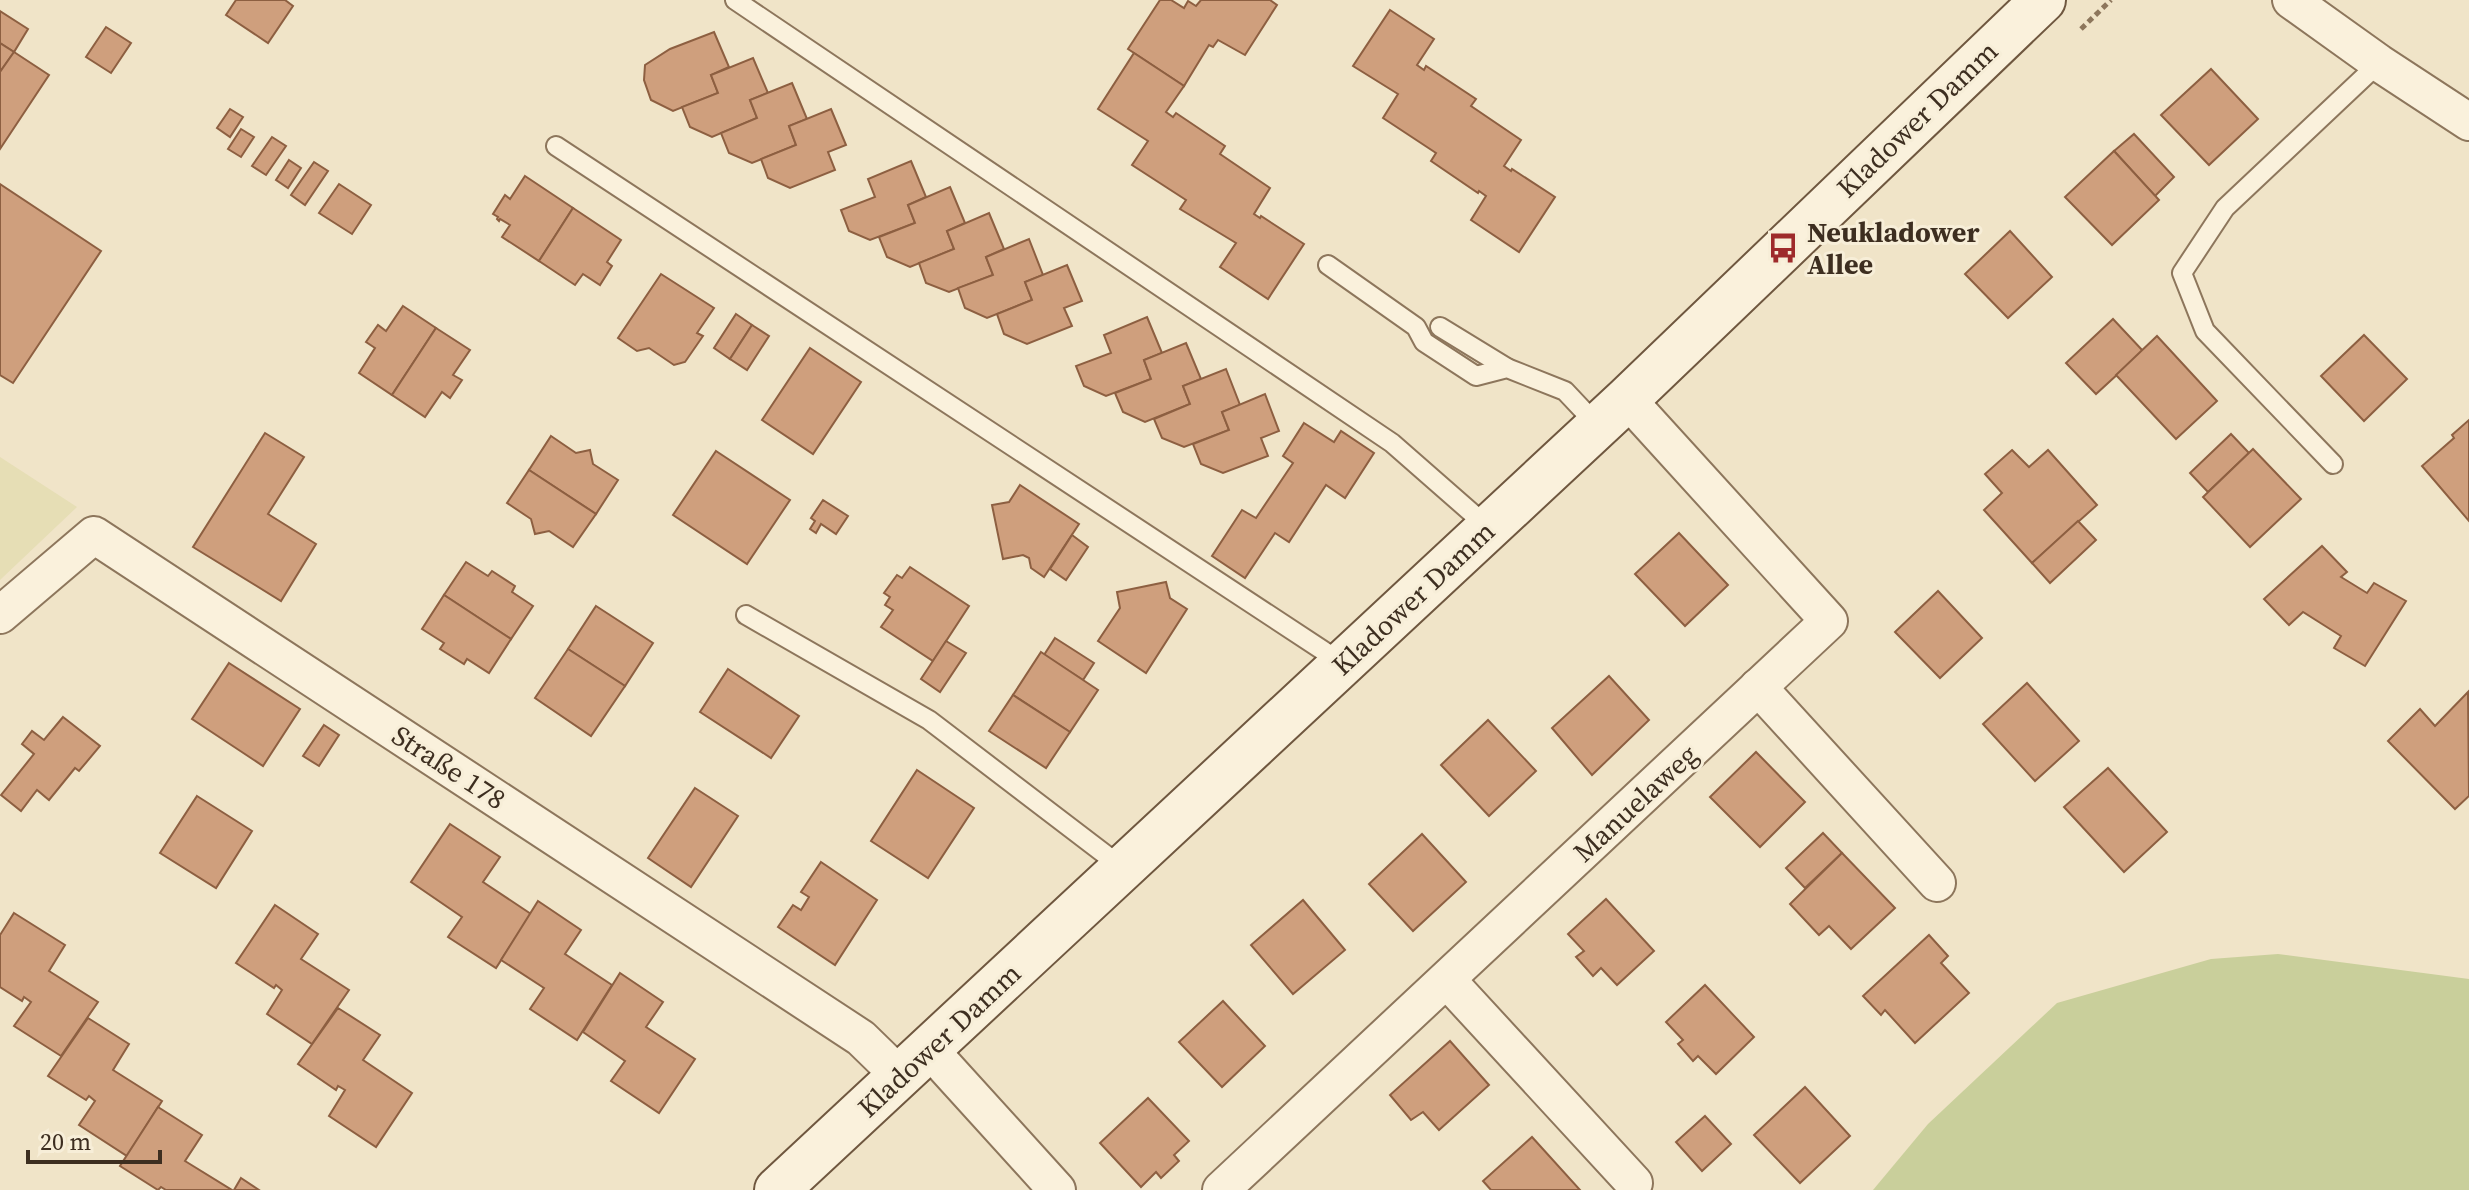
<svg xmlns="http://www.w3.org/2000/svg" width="2469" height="1190" font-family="'Source Serif 4',serif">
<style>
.farmland{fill:#e6deb5}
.green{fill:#c9cf9b}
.building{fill:#cf9f7d;stroke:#8d5f41;stroke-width:2}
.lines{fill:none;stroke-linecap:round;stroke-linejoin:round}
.lane-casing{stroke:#8d765c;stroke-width:22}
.street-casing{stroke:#8d765c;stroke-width:40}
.secondary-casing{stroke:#6f573f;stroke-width:48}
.path{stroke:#8d765c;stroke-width:5;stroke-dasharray:6 4;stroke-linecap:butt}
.lane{stroke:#faf1dc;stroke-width:18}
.street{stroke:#faf1dc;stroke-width:36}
.secondary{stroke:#faf1dc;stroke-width:44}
.labels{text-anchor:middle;stroke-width:6;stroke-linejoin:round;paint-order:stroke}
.street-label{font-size:28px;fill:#3d2e20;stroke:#f7eed8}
.poi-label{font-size:28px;font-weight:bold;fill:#3d2e20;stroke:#f7eed8;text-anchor:start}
</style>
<rect width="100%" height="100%" fill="#f0e4c8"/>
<polygon class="farmland" points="0,457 77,507 0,580"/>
<polygon class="green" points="2278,954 2469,979 2469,1190 1873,1190 1928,1124 2057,1003 2211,959"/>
<g class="building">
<polygon points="236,0 285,0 293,6 268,43 226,15"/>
<polygon points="1160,0 1171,0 1184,8 1188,1 1196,6 1201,0 1270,0 1277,5 1245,55 1218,40 1213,47 1209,45 1184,86 1128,49"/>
<polygon points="1390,10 1434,39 1417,65 1424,70 1426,66 1476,99 1471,106 1521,140 1504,166 1511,171 1512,169 1555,197 1519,252 1471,220 1486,196 1479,191 1478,193 1431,161 1436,153 1383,118 1398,94 1353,66"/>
<polygon points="0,11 28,29 14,52 0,43"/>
<polygon points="106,27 131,43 111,73 86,57"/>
<polygon points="714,32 729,67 711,75 718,93 673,111 651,100 644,80 645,65 670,49"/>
<polygon points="0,43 14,52 0,72"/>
<polygon points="14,52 49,75 0,149 0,72"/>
<polygon points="1134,53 1184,86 1166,112 1173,117 1176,113 1225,146 1220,154 1270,188 1254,214 1260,218 1261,216 1304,244 1268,299 1220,267 1236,243 1180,209 1186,200 1132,165 1148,141 1098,109"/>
<polygon points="753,58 768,93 750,100 757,118 712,137 690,127 682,107 718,93 711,75"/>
<polygon points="2211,69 2258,119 2209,165 2161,115"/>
<polygon points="792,83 807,119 789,126 796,145 752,163 729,153 721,133 757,118 750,100"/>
<polygon points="230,109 243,117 230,137 217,128"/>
<polygon points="831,109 846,145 828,152 835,170 790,188 768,178 761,159 796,145 789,126"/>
<polygon points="241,129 254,137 241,157 228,149"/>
<polygon points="2134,134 2174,177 2155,196 2114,151"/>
<polygon points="272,137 286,146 266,175 252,166"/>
<polygon points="2114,151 2159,200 2112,245 2065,197"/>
<polygon points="289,160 301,168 288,188 276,180"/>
<polygon points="911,161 926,197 908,205 915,223 870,240 849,231 841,210 875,197 868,179"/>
<polygon points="314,162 328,171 305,205 291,195"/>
<polygon points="525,176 573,208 539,261 502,237 510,225 500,219 499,221 497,219 498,217 493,214 505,195 510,199"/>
<polygon points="0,184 101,251 13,383 0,375"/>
<polygon points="339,184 371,205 352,234 319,213"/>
<polygon points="950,187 965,223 947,231 954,249 910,267 887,257 879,237 915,223 908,205"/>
<polygon points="573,208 621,240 607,262 612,266 600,285 583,274 575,285 539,261"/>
<polygon points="989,213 1004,249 986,257 993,275 949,292 926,283 919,263 954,249 947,231"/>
<polygon points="2010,231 2052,277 2008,318 1965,274"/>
<polygon points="1029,239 1043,275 1025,282 1032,300 987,318 965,308 958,288 993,275 986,257"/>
<polygon points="1067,265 1082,301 1064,308 1072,326 1027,344 1004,334 997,314 1032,300 1025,282"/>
<polygon points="661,274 714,308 697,333 703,336 685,362 674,365 649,348 637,351 618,338"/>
<polygon points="403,306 436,328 392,395 359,373 375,348 366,342 378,325 386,331"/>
<polygon points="736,314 752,325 730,359 714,348"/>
<polygon points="1147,317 1162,353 1144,360 1151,379 1106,396 1084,386 1076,366 1111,353 1104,335"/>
<polygon points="2113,319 2143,351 2096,394 2066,363"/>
<polygon points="752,325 769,336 747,370 730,359"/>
<polygon points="436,328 470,350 453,375 462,380 450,398 442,392 425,417 392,395"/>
<polygon points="2364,335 2407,379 2364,421 2321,376"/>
<polygon points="2157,336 2217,401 2176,439 2116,375"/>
<polygon points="1186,343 1201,379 1183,386 1190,404 1145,422 1123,412 1115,393 1151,379 1144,360"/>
<polygon points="810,348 861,382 813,454 762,420"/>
<polygon points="1226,369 1240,405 1222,412 1229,430 1184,447 1162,438 1154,419 1190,404 1183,386"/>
<polygon points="1265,394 1279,431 1261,438 1268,456 1223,473 1201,464 1193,444 1229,430 1222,412"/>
<polygon points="2469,420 2469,521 2422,466 2454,438 2452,435"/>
<polygon points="1304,423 1334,442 1341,431 1374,453 1345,498 1326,485 1289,542 1275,533 1245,578 1212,556 1242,510 1256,518 1293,463 1283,456"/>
<polygon points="265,433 304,457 268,514 316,544 281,601 193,547"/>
<polygon points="2231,434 2249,453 2208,492 2190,473"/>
<polygon points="551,436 576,453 590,450 593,464 618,480 596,514 529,470"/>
<polygon points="2253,449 2301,499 2250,547 2203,497"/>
<polygon points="2012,450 2029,467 2048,450 2097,505 2032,563 1984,510 2002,493 1985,474"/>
<polygon points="716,451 790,500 747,564 673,515"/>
<polygon points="529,470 596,514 573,547 549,531 535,534 531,519 507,503"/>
<polygon points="1020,485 1079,524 1044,577 1031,568 1029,558 1023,555 1003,559 992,505 1009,502"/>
<polygon points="823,500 848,516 836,534 821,524 816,533 810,529 815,521 811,518"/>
<polygon points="2078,521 2096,540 2050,583 2032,563"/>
<polygon points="1679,533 1728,585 1685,626 1635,574"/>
<polygon points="1072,535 1088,547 1066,580 1050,569"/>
<polygon points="2322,546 2347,572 2341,577 2367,593 2374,583 2406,601 2365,666 2334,648 2341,636 2303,612 2289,625 2264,599"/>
<polygon points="466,562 488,576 492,571 515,586 512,592 533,606 511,639 444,595"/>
<polygon points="910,567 969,606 933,661 881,627 893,610 885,605 890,597 884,593 897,575 902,578"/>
<polygon points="1166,582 1170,598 1187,609 1146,673 1098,641 1120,608 1117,592"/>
<polygon points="1938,591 1982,638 1940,678 1895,632"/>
<polygon points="444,595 511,639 489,673 467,659 464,664 440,649 444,643 422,629"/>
<polygon points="596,606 653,643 625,686 568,649"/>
<polygon points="1055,638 1094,663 1083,680 1044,655"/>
<polygon points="946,641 966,653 940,692 921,679"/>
<polygon points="568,649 625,686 591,736 535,698"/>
<polygon points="1041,652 1098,690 1070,732 1013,695"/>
<polygon points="229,663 300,709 263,766 192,719"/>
<polygon points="728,669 799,716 771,758 700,712"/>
<polygon points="1609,676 1649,720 1592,775 1552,728"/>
<polygon points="2027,683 2079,741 2035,781 1983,724"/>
<polygon points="2468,692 2469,796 2455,809 2388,741 2420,709 2435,726"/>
<polygon points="1013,695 1070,732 1046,768 989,731"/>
<polygon points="63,717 100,746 79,771 75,768 49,800 37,790 21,811 1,795 34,754 22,744 32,731 44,740"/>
<polygon points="1488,720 1536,771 1489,816 1441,765"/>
<polygon points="324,725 339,735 319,766 303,756"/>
<polygon points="1756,752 1805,802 1760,847 1710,797"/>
<polygon points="2108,768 2167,832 2124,872 2064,807"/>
<polygon points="917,770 974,808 928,878 871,841"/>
<polygon points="695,788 738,816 691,887 648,858"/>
<polygon points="197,796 252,831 216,888 160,853"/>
<polygon points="450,824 500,857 483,882 531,914 496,968 448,937 462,917 411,882"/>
<polygon points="1823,833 1842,853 1805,888 1786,868"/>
<polygon points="1422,834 1466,882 1413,931 1369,884"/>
<polygon points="1842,853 1895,908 1851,949 1829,926 1819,935 1790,904"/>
<polygon points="821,862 877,900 835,965 778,927 793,905 801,910 809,897 801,892"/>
<polygon points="1606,899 1654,951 1617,985 1601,968 1593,976 1576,957 1584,951 1568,934"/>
<polygon points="1303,900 1345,950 1293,994 1251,945"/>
<polygon points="538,901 581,930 565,954 612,985 577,1040 530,1009 544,988 501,960"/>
<polygon points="275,905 318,934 301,959 349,990 312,1044 267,1014 282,990 276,985 274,988 236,963"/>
<polygon points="14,913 65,945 49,971 98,1002 61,1056 14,1026 31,1002 24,997 22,1001 0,987 0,935"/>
<polygon points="1929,935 1948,956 1941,963 1969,993 1915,1043 1885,1010 1881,1015 1863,996"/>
<polygon points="620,973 663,1002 646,1027 695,1059 659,1113 611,1081 625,1061 583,1032"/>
<polygon points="1705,985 1754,1037 1716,1074 1698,1056 1693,1061 1678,1044 1683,1040 1666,1022"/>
<polygon points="1223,1001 1265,1046 1222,1087 1179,1042"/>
<polygon points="338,1008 380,1035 363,1060 412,1093 376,1147 329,1116 345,1090 338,1086 336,1090 298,1064"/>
<polygon points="88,1018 129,1044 113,1070 162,1101 127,1156 79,1125 95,1101 89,1096 86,1100 48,1076"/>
<polygon points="1450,1041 1489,1085 1439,1130 1423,1112 1411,1120 1390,1095"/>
<polygon points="1805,1087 1850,1136 1800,1183 1754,1135"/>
<polygon points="1148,1098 1189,1141 1174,1155 1179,1161 1161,1178 1156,1172 1141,1187 1100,1143"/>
<polygon points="158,1107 202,1135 185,1161 232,1190 166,1190 161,1187 158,1190 120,1166"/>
<polygon points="1705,1116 1731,1144 1702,1171 1676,1142"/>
<polygon points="1532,1137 1580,1190 1491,1190 1483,1181"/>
<polygon points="241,1178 259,1190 234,1190"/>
</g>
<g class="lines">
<g class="lane-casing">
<g id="lane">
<polyline points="735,0 1392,443 1489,528"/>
<polyline points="556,146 1342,663"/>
<polyline points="1328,265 1416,327 1424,342 1476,376 1507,368 1565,391 1598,426"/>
<polyline points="1440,327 1507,368"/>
<polyline points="2333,464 2205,331 2182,273 2225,208 2379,63"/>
<polyline points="746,615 929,720 1123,868"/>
</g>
</g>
<g class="street-casing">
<g id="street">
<polyline points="2291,0 2379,63 2469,122"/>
<polyline points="0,615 94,535 861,1038 900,1076"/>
<polyline points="1758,687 1937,883"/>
<polyline points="1447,980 1634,1183"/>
<polyline points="929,1049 1057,1190"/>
<polyline points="1221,1190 1829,621 1627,399"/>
</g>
</g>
<g class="secondary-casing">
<polyline id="secondary" points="777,1190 1627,399 2043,0"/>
</g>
<polyline class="path" points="2081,29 2111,0"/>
<use href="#lane" class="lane"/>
<use href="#street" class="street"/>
<use href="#secondary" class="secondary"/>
</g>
<defs>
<g id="bus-bare" transform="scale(2.4)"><path d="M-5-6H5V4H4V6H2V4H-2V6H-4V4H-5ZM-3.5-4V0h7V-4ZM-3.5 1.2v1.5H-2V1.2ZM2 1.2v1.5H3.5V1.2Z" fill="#9e2a2b" stroke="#f7eed8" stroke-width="2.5" paint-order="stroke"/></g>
</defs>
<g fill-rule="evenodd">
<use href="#bus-bare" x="1783" y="248"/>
</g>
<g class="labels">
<g class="street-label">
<text transform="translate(1917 119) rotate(-44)" y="10">Kladower Damm</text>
<text transform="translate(1413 598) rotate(-43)" y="10">Kladower Damm</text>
<text transform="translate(449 767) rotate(33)" y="10">Straße 178</text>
<text transform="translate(1635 803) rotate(-43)" y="10">Manuelaweg</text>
<text transform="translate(939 1040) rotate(-43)" y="10">Kladower Damm</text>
</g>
<g class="poi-label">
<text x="1807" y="242">Neukladower<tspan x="1807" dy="32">Allee</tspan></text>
</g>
</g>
<path d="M28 1150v12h132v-12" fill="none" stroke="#3d2e20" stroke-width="4"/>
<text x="40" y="1150" font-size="24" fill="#3d2e20" stroke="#f7eed8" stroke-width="6" paint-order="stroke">20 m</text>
</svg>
